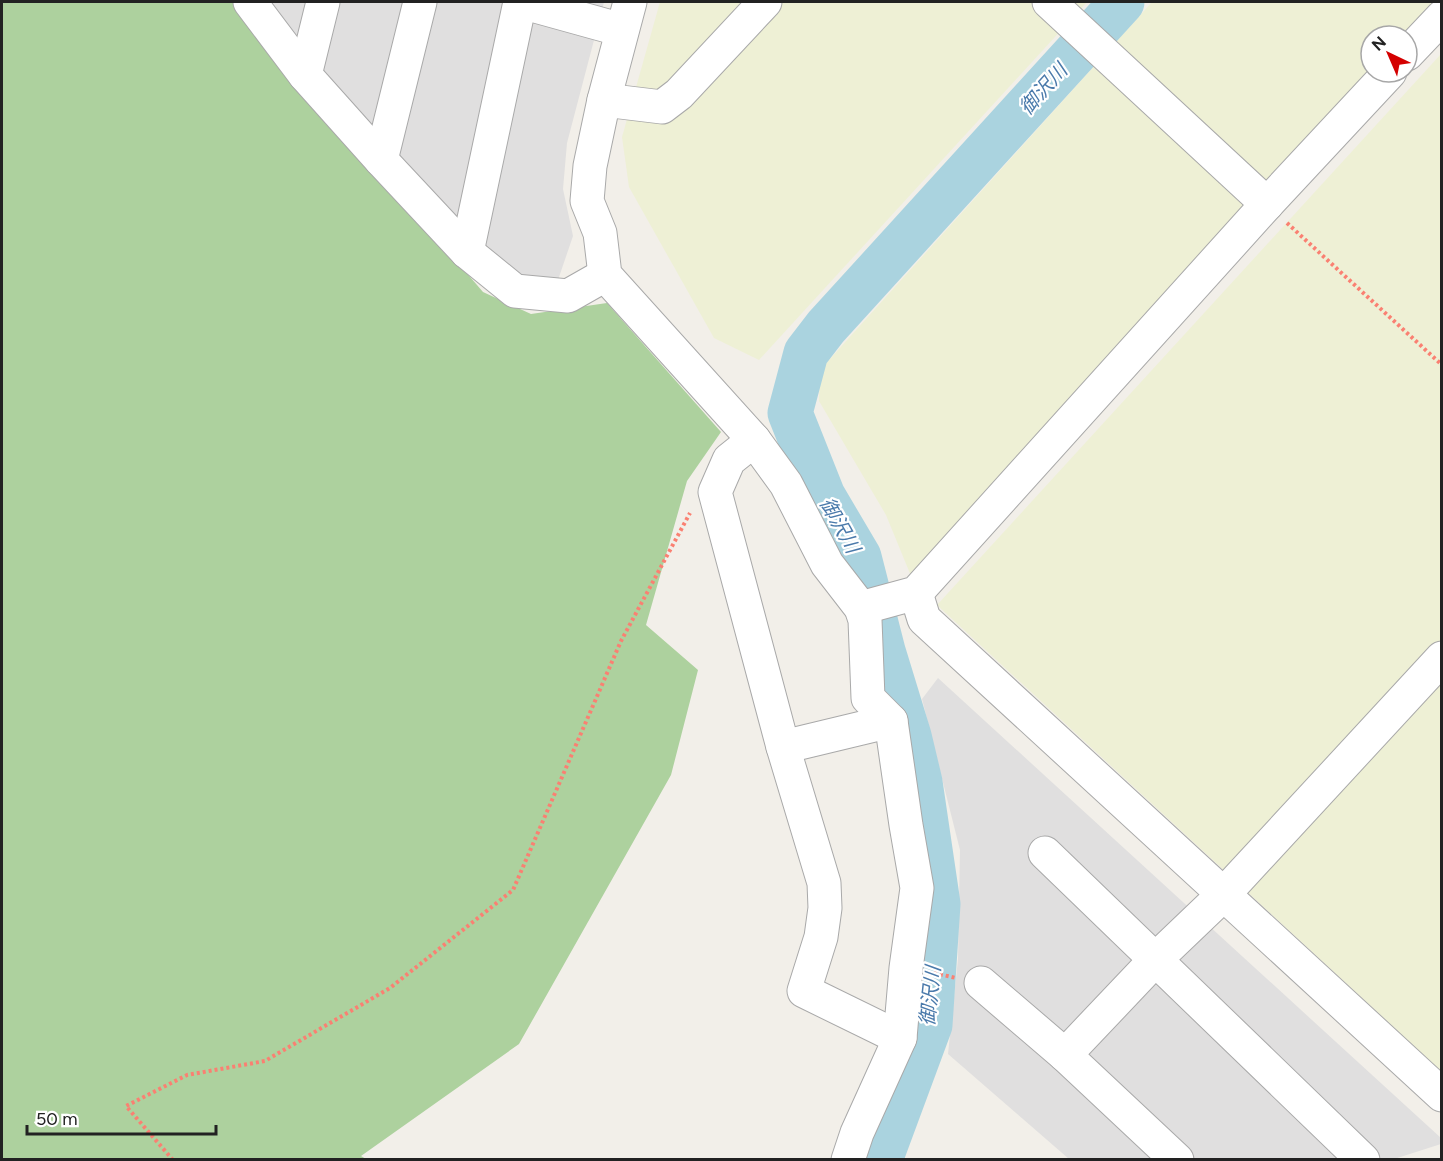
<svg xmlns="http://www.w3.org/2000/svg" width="1443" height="1161" font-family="Figtree,'Noto Sans JP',sans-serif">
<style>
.residential{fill:#e0dfdf}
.farmland{fill:#eef0d5}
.forest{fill:#add19e}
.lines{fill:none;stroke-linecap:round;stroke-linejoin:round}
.river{stroke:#aad3df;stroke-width:45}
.minor-casing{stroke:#a9a9a9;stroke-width:35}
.path{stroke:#fa8072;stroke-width:4;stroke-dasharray:3 3;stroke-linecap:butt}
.minor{stroke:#fff;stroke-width:33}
.labels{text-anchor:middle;stroke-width:4.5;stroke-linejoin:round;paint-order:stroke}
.water-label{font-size:20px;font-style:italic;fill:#4a7aab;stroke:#fff}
</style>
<rect width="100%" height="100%" fill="#f2efe9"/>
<g class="residential">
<polygon points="251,2 604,2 567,143 563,189 573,236 558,280 519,276 481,253"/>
<polygon points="938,678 1441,1138 1441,1144 1391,1160 1069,1159 948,1054 958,959 960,850 922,699"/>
</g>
<g class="farmland">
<polygon points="660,2 1087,2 759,360 714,338 629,187 622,137"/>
<polygon points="1152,2 1441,2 1407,36 1371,36 1371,72 911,576 886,515 819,401 820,370"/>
<polygon points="1441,54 1441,1071 937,605"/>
</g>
<polygon class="forest" points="2,2 234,2 483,292 531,314 607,303 721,432 687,481 646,625 698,670 671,775 519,1044 361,1156 366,1159 2,1160"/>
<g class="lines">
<polyline class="river" points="880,1160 930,1025 938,904 920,782 909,736 883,651 859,557 823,496 790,413 806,353 826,327 1122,2"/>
<g class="minor-casing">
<g id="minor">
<polyline points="250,2 305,75 381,160 467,252 515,291 568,296 605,275"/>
<polyline points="521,2 622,30"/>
<polyline points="630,2 604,100 590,166 587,201 600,233 605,275 754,440 786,484 827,564 861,608 865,620 868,698 891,721 906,825 917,888 906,968 900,1038 857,1133 848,1160"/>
<polyline points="1049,2 1267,204"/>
<polyline points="1407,54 1442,17"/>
<polyline points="305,75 323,2"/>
<polyline points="604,100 662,107 679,94 765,2"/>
<polyline points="381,160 420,2"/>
<polyline points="467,252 520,2"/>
<polyline points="754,440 729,460 715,492 783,747 824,883 825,908 821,937 804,991 900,1038"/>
<polyline points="916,593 924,619 1442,1095"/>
<polyline points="861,608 916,593 1267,204 1390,72"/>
<polyline points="783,747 891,721"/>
<polyline points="1045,853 1363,1160"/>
<polyline points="981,983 1065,1055 1177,1160"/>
<polyline points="1065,1055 1156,959 1223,895 1442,658"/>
</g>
</g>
<g class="path">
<polyline points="1287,223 1442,365"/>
<polyline points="934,973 956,978"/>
<polyline points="173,1160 126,1106 187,1075 265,1061 390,988 513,890 621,641 690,513"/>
</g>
<use href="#minor" class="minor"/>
</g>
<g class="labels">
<g class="water-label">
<text transform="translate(1043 89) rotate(-48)" y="7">御沢川</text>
<text transform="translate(840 525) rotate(61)" y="7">御沢川</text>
<text transform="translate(930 996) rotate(-84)" y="7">御沢川</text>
</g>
</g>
<rect width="1443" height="1161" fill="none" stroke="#222222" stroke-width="6"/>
<g transform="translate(1389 54) rotate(316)"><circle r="28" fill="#ffffff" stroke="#a7a7a7" stroke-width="1.5"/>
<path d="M0-4.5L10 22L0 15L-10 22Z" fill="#d40000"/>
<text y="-9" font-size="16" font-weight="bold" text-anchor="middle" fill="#222222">N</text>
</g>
<path d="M27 1125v9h189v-9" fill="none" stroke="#222222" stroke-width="3"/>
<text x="36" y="1125" font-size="18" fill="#222222" stroke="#ffffff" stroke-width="4.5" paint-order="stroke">50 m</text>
</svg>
